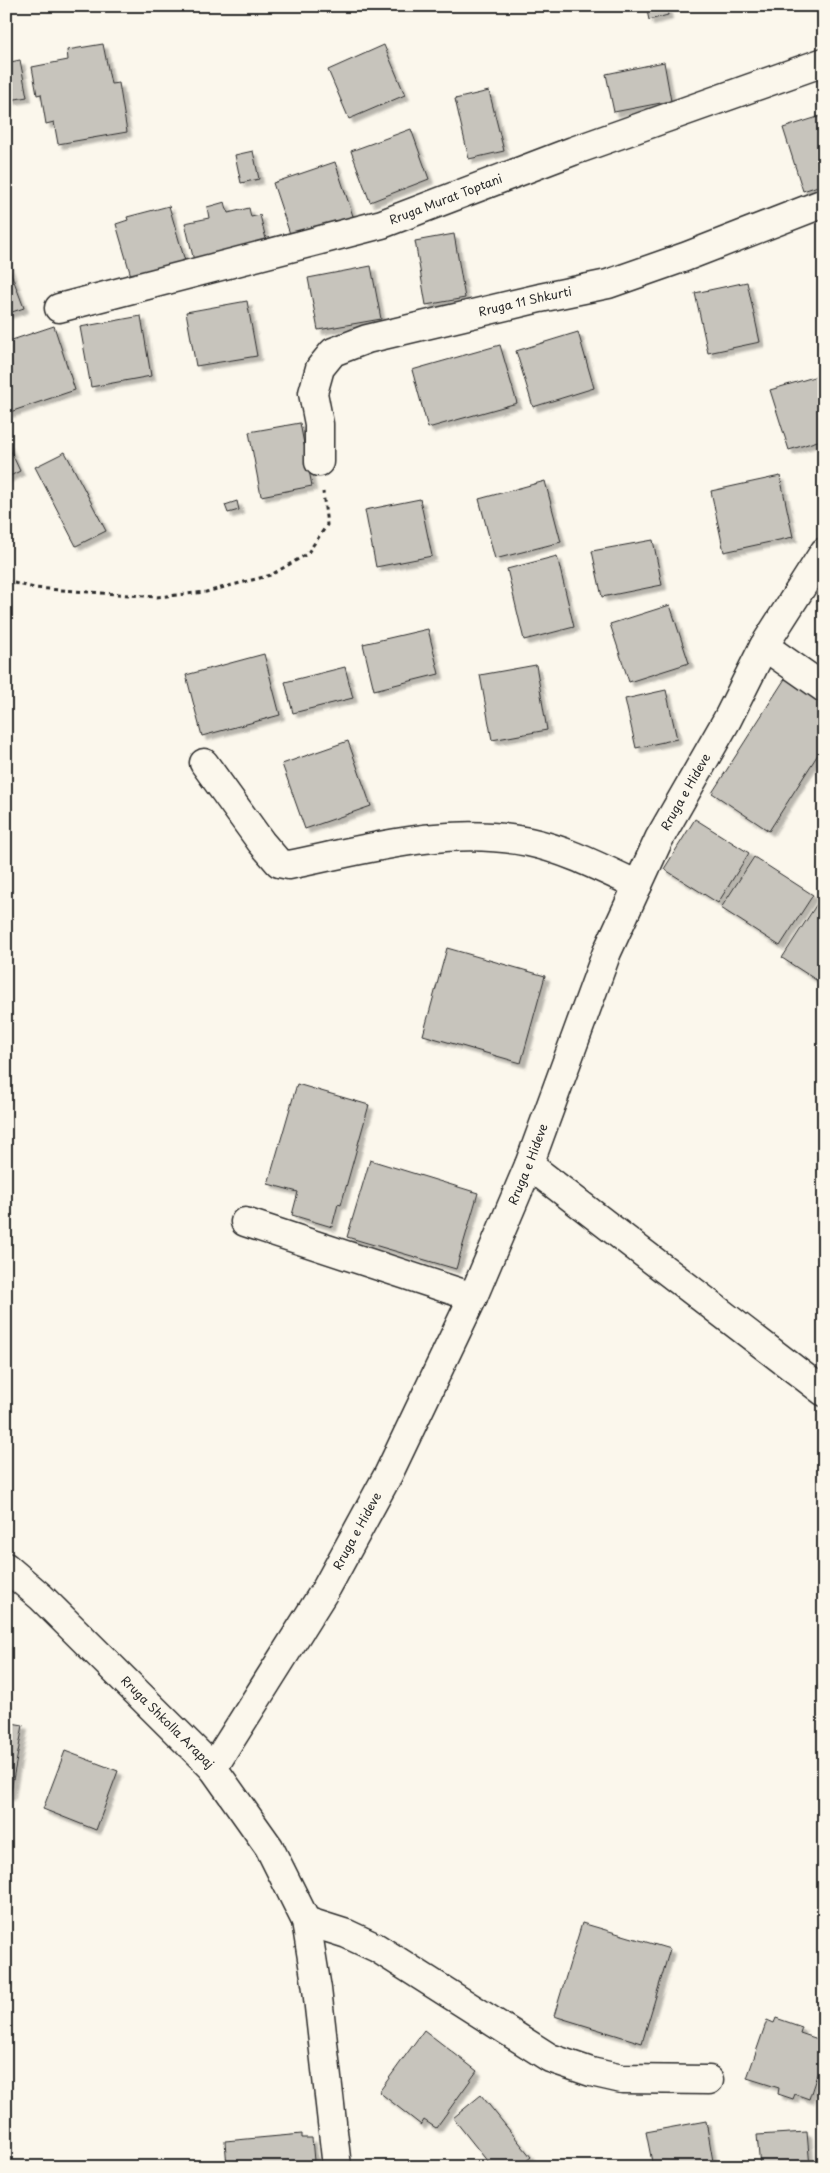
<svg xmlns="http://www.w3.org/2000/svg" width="830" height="2173" font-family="'Playpen Sans',sans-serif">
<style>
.building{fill:#c7c4bc;stroke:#2b2b2b;filter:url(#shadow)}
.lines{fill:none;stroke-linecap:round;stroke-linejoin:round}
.minor-casing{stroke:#2b2b2b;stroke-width:31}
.secondary-casing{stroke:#2b2b2b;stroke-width:31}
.path{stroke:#2b2b2b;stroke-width:3;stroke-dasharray:4 4;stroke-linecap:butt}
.minor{stroke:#fbf7ec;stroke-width:28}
.secondary{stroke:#fbf7ec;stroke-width:28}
.labels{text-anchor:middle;stroke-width:4;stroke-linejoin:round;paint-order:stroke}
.street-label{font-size:12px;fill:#2b2b2b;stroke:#fbf7ec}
</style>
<defs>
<filter id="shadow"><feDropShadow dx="4.5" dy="4.5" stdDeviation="1" flood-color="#0004"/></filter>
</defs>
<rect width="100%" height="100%" fill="#fbf7ec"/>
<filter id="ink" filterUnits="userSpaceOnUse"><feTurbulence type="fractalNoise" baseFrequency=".02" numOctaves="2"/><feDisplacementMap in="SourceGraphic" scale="10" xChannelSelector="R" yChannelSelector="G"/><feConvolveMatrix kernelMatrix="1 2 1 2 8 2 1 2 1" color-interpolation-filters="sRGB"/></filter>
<g filter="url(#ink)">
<g class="building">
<polygon points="646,6 666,6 668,15 649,20"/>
<polygon points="103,44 111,84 119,83 127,132 58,144 54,122 46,124 41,94 37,95 32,67 68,60 67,50"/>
<polygon points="384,45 405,95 349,119 328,70"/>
<polygon points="20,60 27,97 10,100 6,78 6,63"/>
<polygon points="664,62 671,101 614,112 606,74"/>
<polygon points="489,91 504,151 469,159 455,99"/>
<polygon points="824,115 824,184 803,191 783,128"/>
<polygon points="411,129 429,179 370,202 351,151"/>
<polygon points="253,151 259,179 241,183 235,155"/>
<polygon points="335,162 354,219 292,240 273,183"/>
<polygon points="225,202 228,213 249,208 251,217 260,215 267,243 194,261 185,223 209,218 207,207"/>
<polygon points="169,206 187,268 133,283 116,224 128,220 127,217"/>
<polygon points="454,234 465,298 426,305 415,241"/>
<polygon points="6,260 24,308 6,314"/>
<polygon points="371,266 381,319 318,330 308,278"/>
<polygon points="747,282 760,342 708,353 695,293"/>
<polygon points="247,301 257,356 196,366 186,312"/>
<polygon points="141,316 151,376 91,387 80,327"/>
<polygon points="54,326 75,390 7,413 6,342"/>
<polygon points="578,332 594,388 533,407 516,351"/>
<polygon points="500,345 517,403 428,428 412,370"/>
<polygon points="824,374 824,439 789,450 770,390"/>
<polygon points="300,423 312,486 261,496 249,432"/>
<polygon points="6,441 20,471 6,478"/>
<polygon points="65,452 106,531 76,546 35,467"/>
<polygon points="780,476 793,537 724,552 711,491"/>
<polygon points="545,481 561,542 495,559 479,499"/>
<polygon points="420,499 432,556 376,567 365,510"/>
<polygon points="237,501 239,510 228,513 225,505"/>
<polygon points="653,540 662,585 602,597 592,551"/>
<polygon points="557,556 574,627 524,640 507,569"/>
<polygon points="670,605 689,663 629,682 610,624"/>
<polygon points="428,629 439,674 374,690 363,644"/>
<polygon points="264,654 280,715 202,736 186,675"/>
<polygon points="536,665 547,730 492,740 480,675"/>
<polygon points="345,667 353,698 293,713 285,682"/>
<polygon points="788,674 824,697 824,745 769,831 712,793"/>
<polygon points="666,690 677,739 636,748 625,699"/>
<polygon points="348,741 371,806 305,829 282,764"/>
<polygon points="695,819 749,853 718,903 664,869"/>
<polygon points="754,857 813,895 780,946 721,908"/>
<polygon points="824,893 824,985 782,958"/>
<polygon points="447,948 545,976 521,1063 423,1035"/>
<polygon points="297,1084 369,1105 341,1205 338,1204 332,1227 292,1215 298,1192 268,1184"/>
<polygon points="370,1160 478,1193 456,1269 347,1237"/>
<polygon points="6,1722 23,1725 10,1796 6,1795"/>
<polygon points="65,1751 118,1771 96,1830 43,1809"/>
<polygon points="582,1923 670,1949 642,2043 554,2016"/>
<polygon points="776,2018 802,2027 800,2033 824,2041 824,2054 809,2099 795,2094 793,2099 778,2094 779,2088 747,2078 767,2020 774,2023"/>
<polygon points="424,2030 477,2071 436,2128 424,2120 421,2125 379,2092"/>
<polygon points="481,2095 531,2157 519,2167 492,2167 453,2118"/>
<polygon points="706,2121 714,2167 653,2167 646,2132"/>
<polygon points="807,2132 810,2167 760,2167 757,2135"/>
<polygon points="302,2134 302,2138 312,2138 314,2161 304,2162 304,2167 227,2167 225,2141"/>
</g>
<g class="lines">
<g class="minor-casing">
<g id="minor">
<path id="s1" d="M59,308l323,-84 191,-73 251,-89"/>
<path id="s2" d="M319,462v-38l-6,-31 7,-25 13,-16 34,-13 173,-41 68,-14 77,-27 139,-54"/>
<polyline points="764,646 824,688"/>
<path d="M204,763l57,79 18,21 10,2c78,-16 159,-40 240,-23 38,8 74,27 109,43"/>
<polyline points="529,1165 824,1392"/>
<polyline points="245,1222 473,1297"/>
<path id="s3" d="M6,1567l35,30 172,171"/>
<polyline points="306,1921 347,1934 377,1948 550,2058 591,2072 622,2079 709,2080"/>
</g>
</g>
<g class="secondary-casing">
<g id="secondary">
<path id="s4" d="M337,2167l-20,-178 -11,-68 -37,-74 -56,-79 114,-181 61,-112 85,-178 56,-132 78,-213 52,-113 68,-119 37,-74 60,-94"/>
</g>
</g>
<polyline class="path" points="6,581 34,588 157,597 206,592 271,575 307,554 327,525 323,492"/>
<use href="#minor" class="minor"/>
<use href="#secondary" class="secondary"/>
</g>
</g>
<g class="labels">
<g class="street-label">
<text dy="4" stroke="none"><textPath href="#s1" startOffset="402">Rruga Murat Toptani</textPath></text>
<text dy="4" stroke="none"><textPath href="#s2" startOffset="315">Rruga 11 Shkurti</textPath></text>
<text dy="4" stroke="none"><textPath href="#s4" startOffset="1515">Rruga e Hideve</textPath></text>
<text dy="4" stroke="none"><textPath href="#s4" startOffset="1110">Rruga e Hideve</textPath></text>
<text dy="4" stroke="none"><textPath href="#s4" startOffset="705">Rruga e Hideve</textPath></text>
<text dy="4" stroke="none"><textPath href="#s3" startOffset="224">Rruga Shkolla Arapaj</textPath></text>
</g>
</g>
<rect width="830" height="2173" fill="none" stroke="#fbf7ec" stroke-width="25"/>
<rect x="12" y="12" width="805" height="2148" fill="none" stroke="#2b2b2b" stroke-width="2" filter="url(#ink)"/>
</svg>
